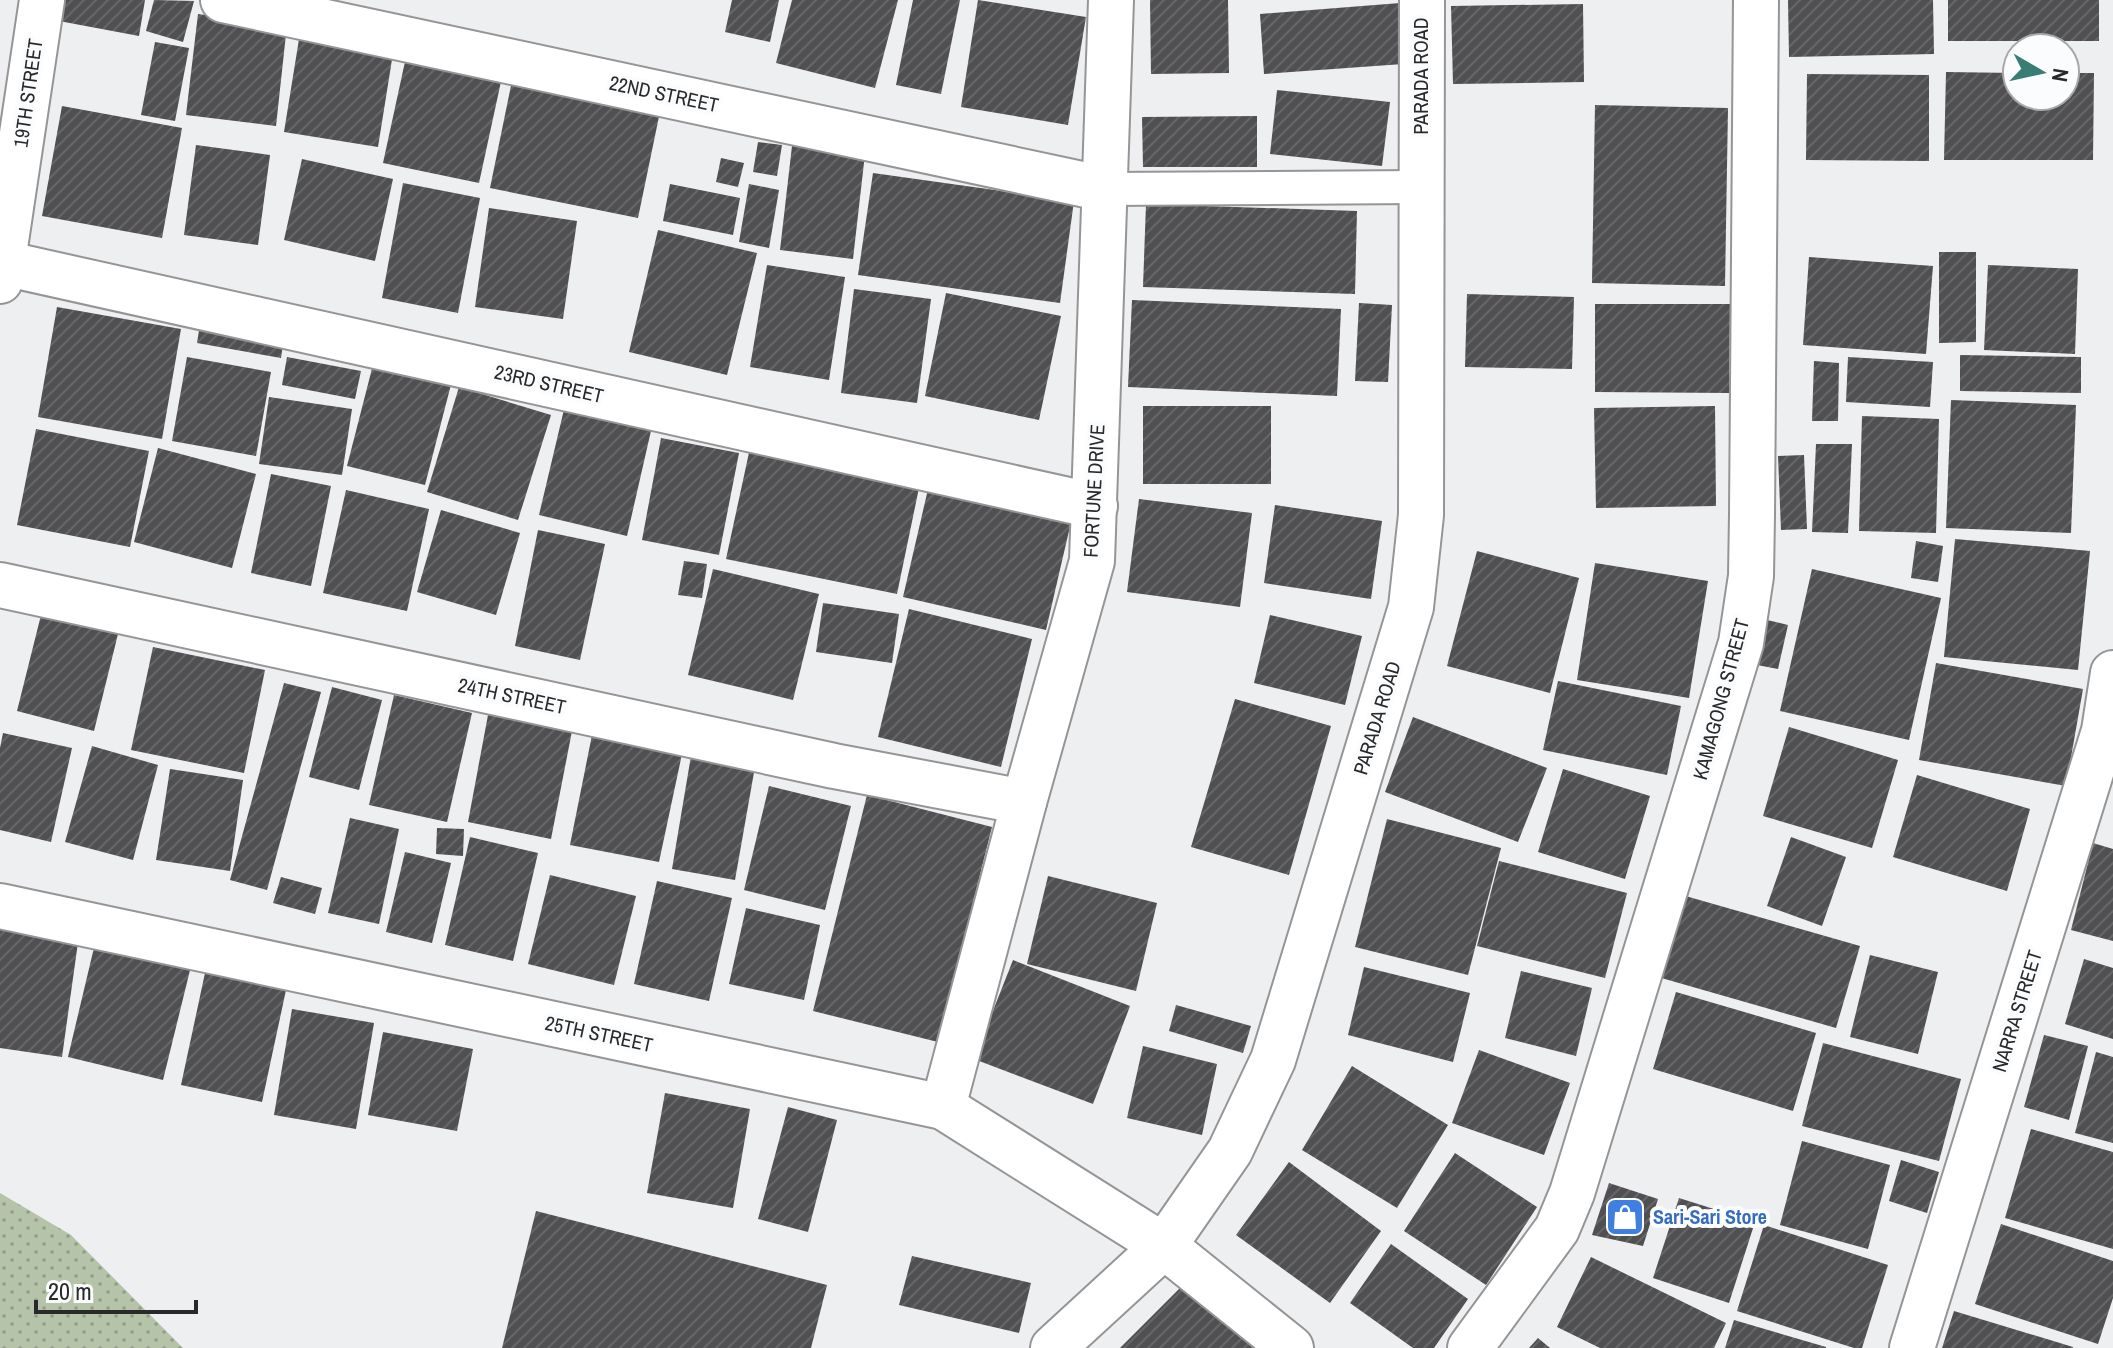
<svg xmlns="http://www.w3.org/2000/svg" width="2113" height="1348" font-family="'Archivo Narrow',sans-serif">
<style>
.grass{fill:url(#grass-dots)}
.building{fill:url(#building-hatch)}
.lines{fill:none;stroke-linecap:round;stroke-linejoin:round}
.service-casing{stroke:#959597;stroke-width:36}
.minor-casing{stroke:#959597;stroke-width:48}
.tertiary-casing{stroke:#959597;stroke-width:48}
.service{stroke:#fff;stroke-width:32}
.minor{stroke:#fff;stroke-width:44}
.tertiary{stroke:#fff;stroke-width:44}
.labels{text-anchor:middle;stroke-width:8;stroke-linejoin:round;paint-order:stroke}
.street-label{font-size:20px;fill:#29292a;stroke:#fbfcfe}
.shop-label{font-size:20px;font-weight:bold;fill:#366cbe;stroke:#fbfcfe;text-anchor:start}
</style>
<defs>
<pattern id="grass-dots" width="8" height="8" patternUnits="userSpaceOnUse" patternTransform="scale(2)"><rect width="8" height="8" fill="#b5c3a9"/><path d="M2 2h.1M6 6h.1" fill="none" stroke="#939e8a" stroke-width="1.8" stroke-linecap="round"/></pattern>
<pattern id="building-hatch" width="6" height="6" patternUnits="userSpaceOnUse" patternTransform="scale(2)"><rect width="6" height="6" fill="#504f52"/><path d="M-1 1l2-2M0 6l6-6M5 7l2-2" fill="none" stroke="#666568"/></pattern>
</defs>
<rect width="100%" height="100%" fill="#eeeff1"/>
<polygon class="grass" points="0,1193 71,1235 183,1348 0,1348"/>
<g class="building">
<polygon points="63,0 145,0 139,36 59,21"/>
<polygon points="154,0 194,1 183,42 146,31"/>
<polygon points="732,0 779,0 770,42 725,32"/>
<polygon points="792,0 898,0 875,88 776,63"/>
<polygon points="913,0 960,0 941,94 896,85"/>
<polygon points="978,0 1086,17 1068,125 961,107"/>
<polygon points="1150,0 1228,0 1229,73 1151,74"/>
<polygon points="1788,0 1933,0 1934,54 1789,57"/>
<rect x="1948" y="0" width="151" height="41"/>
<polygon points="1413,2 1417,63 1264,74 1260,14"/>
<polygon points="1583,4 1584,82 1453,84 1451,6"/>
<polygon points="198,14 287,25 276,126 186,115"/>
<polygon points="300,33 394,47 378,147 284,132"/>
<polygon points="155,42 189,48 175,121 141,115"/>
<polygon points="406,57 502,77 479,183 383,163"/>
<polygon points="514,71 662,102 638,218 490,188"/>
<polygon points="1946,72 2017,73 2017,96 2065,96 2065,73 2094,73 2093,160 1944,160"/>
<polygon points="1807,74 1929,75 1929,161 1806,160"/>
<polygon points="1277,90 1390,102 1382,166 1270,154"/>
<polygon points="1595,105 1728,108 1725,286 1592,283"/>
<polygon points="62,106 182,128 162,238 42,216"/>
<polygon points="1257,116 1257,167 1143,167 1142,117"/>
<polygon points="758,142 782,145 777,176 753,172"/>
<polygon points="196,145 270,155 258,245 184,235"/>
<polygon points="792,146 865,154 853,259 780,250"/>
<polygon points="721,158 744,163 738,187 716,182"/>
<polygon points="302,159 393,179 375,261 284,240"/>
<polygon points="873,173 1074,201 1060,303 858,275"/>
<polygon points="403,183 480,198 458,313 382,298"/>
<polygon points="670,184 740,198 733,235 663,221"/>
<polygon points="749,184 779,190 769,248 739,242"/>
<polygon points="1146,204 1357,211 1355,294 1143,287"/>
<polygon points="489,208 577,221 563,319 475,307"/>
<polygon points="658,230 757,253 727,375 629,352"/>
<polygon points="1939,252 1976,252 1976,342 1939,343"/>
<polygon points="1809,257 1933,266 1926,354 1803,345"/>
<polygon points="767,265 845,277 829,380 750,367"/>
<polygon points="1988,265 2078,269 2075,354 1984,350"/>
<polygon points="854,289 931,299 917,403 841,393"/>
<polygon points="946,293 1061,316 1039,420 925,396"/>
<polygon points="1467,294 1574,297 1572,369 1465,367"/>
<polygon points="1132,300 1341,309 1337,396 1128,387"/>
<polygon points="1359,303 1392,305 1388,382 1355,381"/>
<polygon points="1595,304 1730,304 1729,393 1595,392"/>
<polygon points="57,307 181,329 162,439 38,417"/>
<polygon points="201,318 285,332 281,358 197,343"/>
<polygon points="376,353 454,373 425,485 347,466"/>
<polygon points="1960,355 2081,357 2081,393 1960,391"/>
<polygon points="187,357 271,372 256,456 172,441"/>
<polygon points="287,357 361,371 355,399 282,385"/>
<polygon points="1848,357 1933,362 1930,407 1846,402"/>
<polygon points="1814,361 1839,363 1838,421 1812,421"/>
<polygon points="459,387 551,415 518,520 427,492"/>
<polygon points="269,397 352,409 342,475 259,464"/>
<polygon points="1951,400 2076,405 2071,533 1946,528"/>
<polygon points="566,401 653,422 627,536 539,515"/>
<rect x="1143" y="406" width="128" height="78"/>
<polygon points="1715,406 1716,506 1596,508 1594,408"/>
<polygon points="1862,416 1939,419 1936,533 1859,531"/>
<polygon points="36,429 149,451 130,547 17,525"/>
<polygon points="661,438 739,453 719,555 642,540"/>
<polygon points="1816,444 1852,444 1848,533 1812,532"/>
<polygon points="158,448 256,474 232,568 134,542"/>
<polygon points="750,448 920,483 897,594 726,559"/>
<polygon points="1804,455 1807,529 1781,530 1778,456"/>
<polygon points="932,472 1075,505 1046,630 903,597"/>
<polygon points="271,474 331,486 311,586 251,573"/>
<polygon points="346,490 429,509 407,611 323,593"/>
<polygon points="1139,499 1252,513 1240,607 1127,592"/>
<polygon points="1275,505 1382,521 1371,599 1264,583"/>
<polygon points="441,510 520,533 496,615 417,592"/>
<polygon points="538,530 605,544 580,660 515,646"/>
<polygon points="1955,539 2090,551 2078,670 1944,657"/>
<polygon points="1916,541 1943,546 1938,582 1911,578"/>
<polygon points="1477,551 1579,578 1550,693 1447,666"/>
<polygon points="684,561 707,564 702,598 678,595"/>
<polygon points="1595,563 1708,581 1689,698 1577,680"/>
<polygon points="713,569 819,594 793,700 688,675"/>
<polygon points="1812,569 1941,598 1909,740 1780,711"/>
<polygon points="823,603 899,614 892,663 816,652"/>
<polygon points="909,609 1032,639 1001,767 878,737"/>
<polygon points="42,611 119,630 94,731 17,711"/>
<polygon points="1270,615 1362,636 1345,705 1254,683"/>
<polygon points="1767,620 1788,625 1778,669 1757,665"/>
<polygon points="153,647 265,670 244,773 131,750"/>
<polygon points="1936,663 2083,689 2066,786 1919,760"/>
<polygon points="1558,681 1681,706 1667,775 1543,750"/>
<polygon points="284,683 321,692 267,890 230,880"/>
<polygon points="332,687 382,700 359,790 309,777"/>
<polygon points="394,695 472,713 447,822 369,805"/>
<polygon points="1235,699 1331,726 1289,875 1191,847"/>
<polygon points="488,715 572,731 551,839 468,822"/>
<polygon points="1413,717 1547,768 1518,842 1385,792"/>
<polygon points="1789,727 1898,760 1872,848 1763,816"/>
<polygon points="3,733 72,748 51,842 0,830 0,748"/>
<polygon points="592,735 682,754 659,862 570,845"/>
<polygon points="92,746 158,765 133,860 65,842"/>
<polygon points="692,750 756,761 735,880 672,869"/>
<polygon points="170,769 243,780 230,871 156,860"/>
<polygon points="1563,769 1650,796 1625,879 1538,852"/>
<polygon points="1917,775 2030,809 2007,891 1893,857"/>
<polygon points="769,786 851,806 825,910 744,890"/>
<polygon points="867,795 992,827 938,1042 813,1011"/>
<polygon points="350,818 399,829 379,924 328,913"/>
<polygon points="1387,819 1501,848 1468,975 1355,947"/>
<polygon points="437,828 464,829 463,856 436,854"/>
<polygon points="470,837 538,853 513,961 445,945"/>
<polygon points="1791,837 1846,857 1822,926 1767,906"/>
<polygon points="2093,843 2113,849 2113,941 2071,930"/>
<polygon points="405,852 451,863 432,943 386,932"/>
<polygon points="1499,861 1627,893 1605,978 1477,946"/>
<polygon points="550,875 636,896 614,985 528,964"/>
<polygon points="1048,876 1157,903 1136,991 1027,964"/>
<polygon points="281,877 322,888 315,914 273,903"/>
<polygon points="657,881 732,898 709,1001 634,984"/>
<polygon points="1682,895 1860,946 1836,1028 1658,977"/>
<polygon points="746,908 820,925 804,1000 729,984"/>
<polygon points="0,916 80,928 62,1057 0,1048"/>
<polygon points="97,935 193,958 163,1080 68,1057"/>
<polygon points="1870,955 1938,972 1918,1054 1850,1037"/>
<polygon points="2084,959 2113,968 2113,1039 2065,1024"/>
<polygon points="1013,960 1130,1006 1093,1104 974,1059"/>
<polygon points="1364,967 1470,993 1453,1062 1348,1035"/>
<polygon points="1521,971 1592,988 1576,1056 1505,1038"/>
<polygon points="205,973 286,990 262,1102 181,1085"/>
<polygon points="1676,992 1816,1033 1793,1111 1653,1069"/>
<polygon points="1176,1005 1251,1026 1243,1053 1169,1031"/>
<polygon points="292,1009 374,1023 356,1129 274,1115"/>
<polygon points="383,1032 473,1049 457,1131 368,1115"/>
<polygon points="2044,1035 2088,1046 2069,1120 2024,1107"/>
<polygon points="1823,1043 1961,1079 1939,1161 1802,1126"/>
<polygon points="1143,1046 1217,1064 1202,1135 1127,1118"/>
<polygon points="1479,1050 1570,1083 1544,1155 1452,1123"/>
<polygon points="2096,1052 2113,1057 2113,1143 2075,1133"/>
<polygon points="1352,1066 1448,1125 1397,1208 1302,1150"/>
<polygon points="665,1093 750,1109 733,1208 647,1193"/>
<polygon points="788,1107 837,1120 808,1232 758,1219"/>
<polygon points="2031,1129 2113,1152 2113,1249 2005,1218"/>
<polygon points="1802,1141 1890,1165 1868,1249 1780,1225"/>
<polygon points="1455,1153 1537,1207 1486,1285 1404,1231"/>
<polygon points="1901,1160 1939,1172 1927,1213 1889,1201"/>
<polygon points="1289,1162 1381,1231 1330,1303 1236,1235"/>
<polygon points="1609,1183 1658,1199 1643,1246 1592,1235"/>
<polygon points="1679,1198 1755,1222 1729,1303 1653,1278"/>
<polygon points="536,1211 827,1285 811,1348 502,1348"/>
<polygon points="2001,1224 2113,1261 2113,1298 2098,1344 1975,1304"/>
<polygon points="1764,1225 1888,1265 1862,1348 1854,1348 1737,1311"/>
<polygon points="1391,1244 1468,1299 1434,1348 1413,1348 1350,1303"/>
<polygon points="912,1256 1031,1283 1019,1333 899,1305"/>
<polygon points="1591,1257 1726,1323 1714,1348 1600,1348 1557,1327"/>
<polygon points="1187,1281 1253,1348 1120,1348"/>
<polygon points="1954,1311 2073,1347 2073,1348 1942,1348"/>
<polygon points="1734,1320 1826,1347 1826,1348 1725,1348"/>
<polygon points="1538,1338 1550,1348 1529,1348"/>
</g>
<g class="lines">
<g class="service-casing">
<polyline id="service" points="1105,189 1420,187"/>
</g>
<g class="minor-casing">
<g id="minor">
<polyline points="223,0 1105,189"/>
<polyline points="3,263 1095,506"/>
<polyline points="0,281 42,0"/>
<polyline points="0,585 834,766 1024,802"/>
<polyline points="0,906 943,1107 1164,1246"/>
<polyline points="943,1107 1024,802 1092,561 1111,0"/>
<polyline points="1470,1348 1557,1229 1572,1193 1741,643 1751,576 1752,515 1756,0"/>
<polyline points="1912,1348 2104,731 2113,673"/>
</g>
</g>
<g class="tertiary-casing">
<g id="tertiary">
<polyline points="1164,1246 1291,1348"/>
<polyline points="1053,1348 1164,1246 1230,1151 1273,1060 1411,607 1421,515 1422,0"/>
</g>
</g>
<use href="#service" class="service"/>
<use href="#minor" class="minor"/>
<use href="#tertiary" class="tertiary"/>
</g>
<defs>
<g id="shop-square" transform="scale(2)"><rect x="-9" y="-9" width="18" height="18" rx="4" fill="#3f7fe0" stroke="#fbfcfe"/><path d="M-5-2.5h2.3a2.7 3.5 0 0 1 5.4 0H5L5.5 6h-11ZM-1.5-2.5h3a1.5 2.3 0 0 0-3 0Z" fill="#fff"/></g>
</defs>
<g fill-rule="evenodd">
<use href="#shop-square" x="1625" y="1217"/>
</g>
<g class="labels">
<g class="street-label">
<text transform="translate(1421 76) rotate(-90)" y="7">PARADA ROAD</text>
<text transform="translate(28 93) rotate(-82)" y="7">19TH STREET</text>
<text transform="translate(664 94) rotate(12)" y="7">22ND STREET</text>
<text transform="translate(549 384) rotate(13)" y="7">23RD STREET</text>
<text transform="translate(1094 491) rotate(-87)" y="7">FORTUNE DRIVE</text>
<text transform="translate(512 696) rotate(12)" y="7">24TH STREET</text>
<text transform="translate(1721 699) rotate(-75)" y="7">KAMAGONG STREET</text>
<text transform="translate(1377 718) rotate(-73)" y="7">PARADA ROAD</text>
<text transform="translate(2017 1011) rotate(-73)" y="7">NARRA STREET</text>
<text transform="translate(599 1034) rotate(12)" y="7">25TH STREET</text>
</g>
<g class="shop-label">
<text x="1653" y="1224">Sari-Sari Store</text>
</g>
</g>
<g transform="translate(2041 72) rotate(99)"><circle r="38" fill="#fbfcfe" stroke="#a7a8a9" stroke-width="2"/>
<path d="M0-6L14 30L0 20L-14 30Z" fill="#397e74"/>
<text y="-12" font-size="22" font-weight="bold" text-anchor="middle" fill="#29292a">N</text>
</g>
<path d="M36 1300v12h160v-12" fill="none" stroke="#29292a" stroke-width="4"/>
<text x="48" y="1300" font-size="24" fill="#29292a" stroke="#fbfcfe" stroke-width="6" paint-order="stroke">20 m</text>
</svg>
